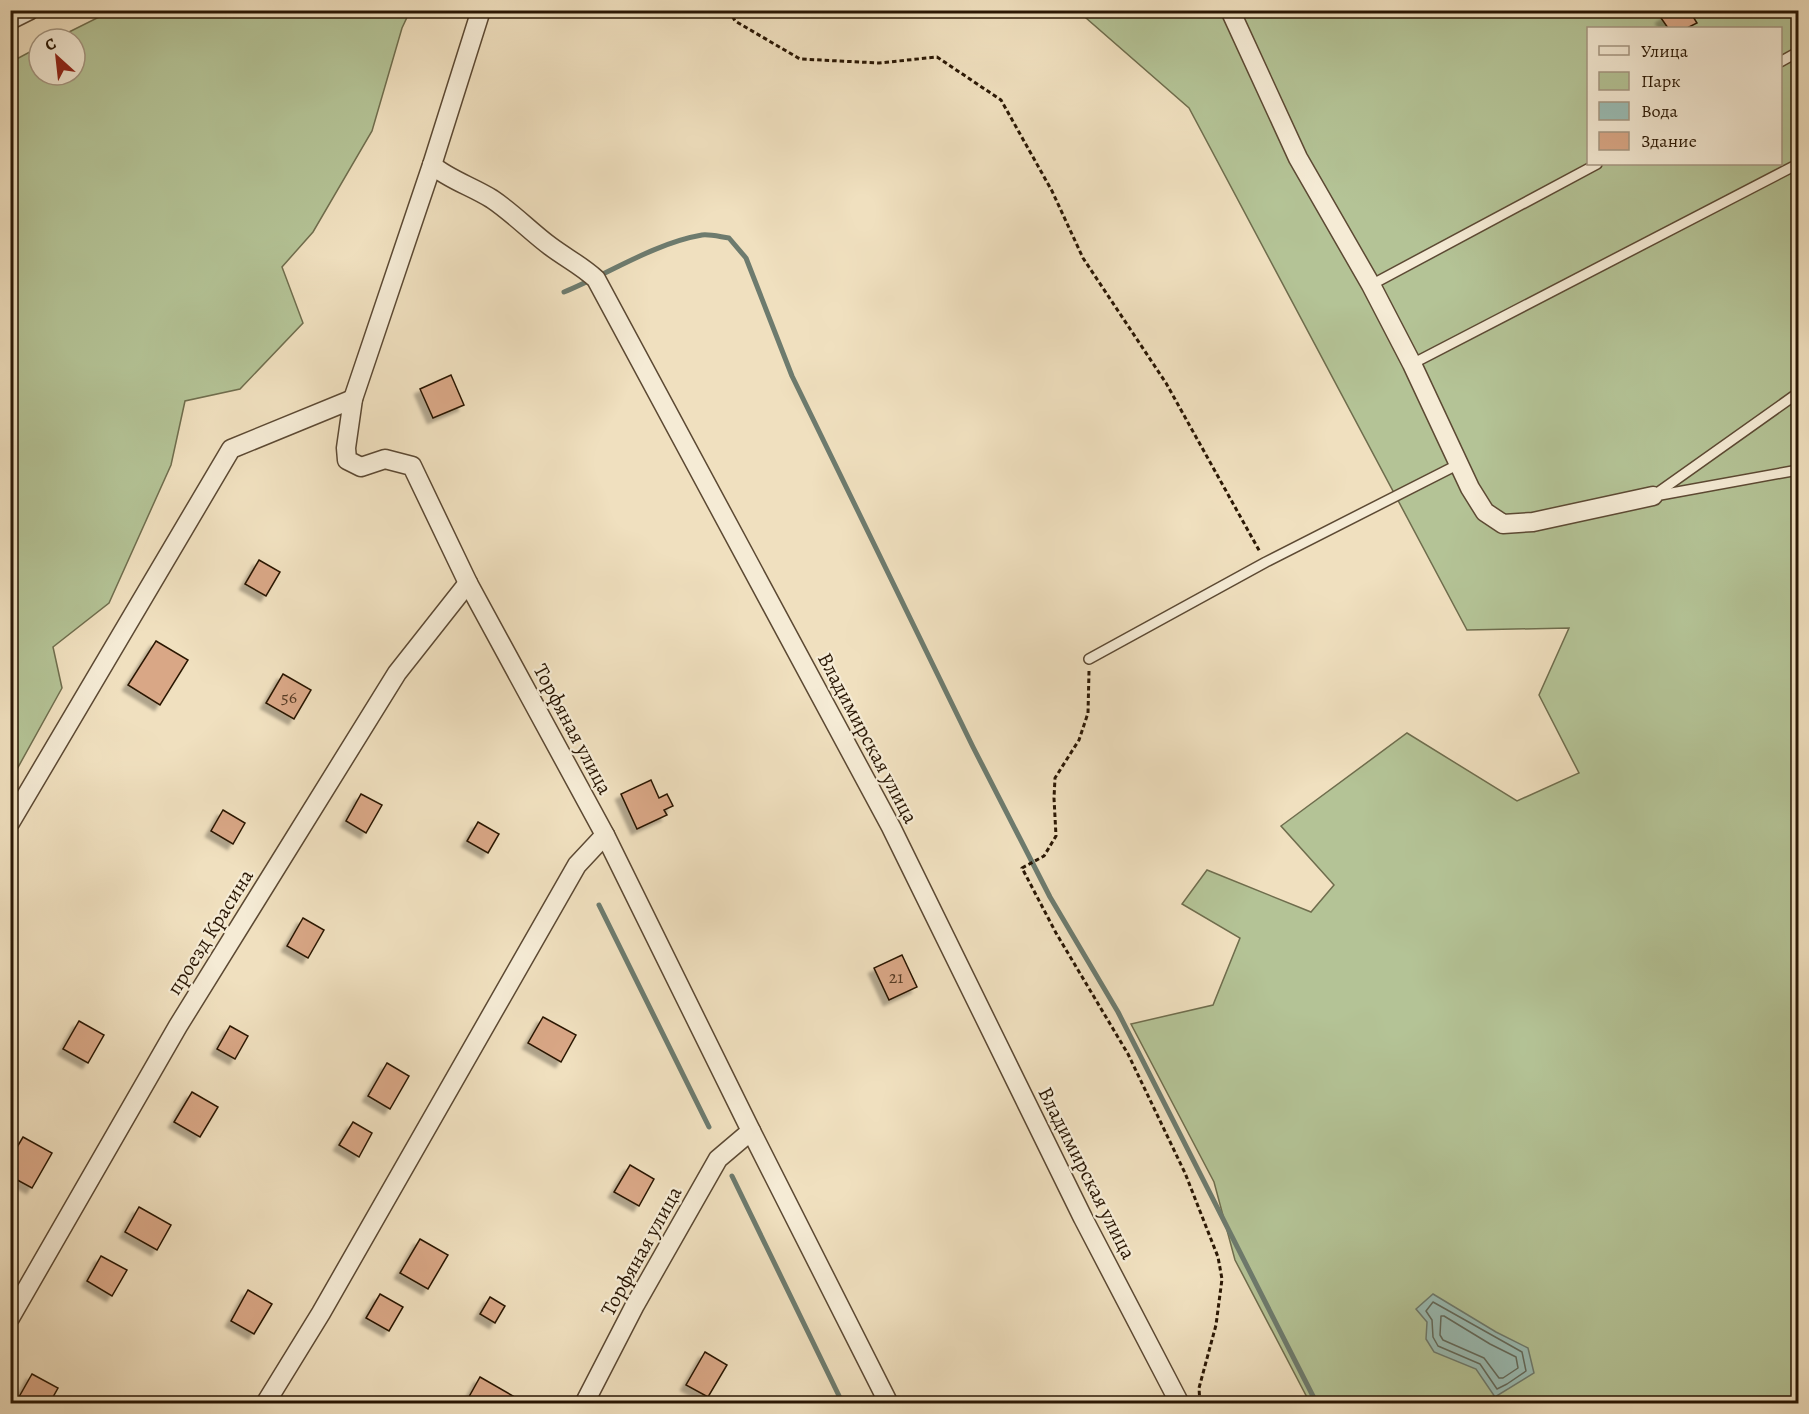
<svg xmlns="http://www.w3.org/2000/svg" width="1809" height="1414" font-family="Alegreya,serif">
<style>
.green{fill:#b4c396;stroke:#6f6d4d;stroke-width:1.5;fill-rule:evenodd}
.water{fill:#9abdb5;stroke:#6d7b6e;stroke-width:1.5}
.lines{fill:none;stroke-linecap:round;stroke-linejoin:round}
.shore{stroke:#626a5c;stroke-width:1.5}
.stream{stroke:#6d7b6e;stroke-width:5}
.building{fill:#d9a786;stroke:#2a1704;stroke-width:1.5;filter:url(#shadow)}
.service-casing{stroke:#5c4933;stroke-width:12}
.minor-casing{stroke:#5c4933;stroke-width:21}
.path{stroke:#2a1704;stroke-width:3;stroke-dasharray:4.5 3;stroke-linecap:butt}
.service{stroke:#f5ebd5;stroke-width:9}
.minor{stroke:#f5ebd5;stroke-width:18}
.labels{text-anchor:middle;stroke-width:4.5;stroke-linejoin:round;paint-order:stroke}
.number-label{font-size:18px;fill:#563b24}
.street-label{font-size:21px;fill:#2a1704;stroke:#f5ebd5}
</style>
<defs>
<filter id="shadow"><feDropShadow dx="-5.5" dy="5.5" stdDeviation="1.5" flood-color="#0004"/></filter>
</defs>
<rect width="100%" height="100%" fill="#f0e0bf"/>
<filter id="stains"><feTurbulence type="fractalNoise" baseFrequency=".00333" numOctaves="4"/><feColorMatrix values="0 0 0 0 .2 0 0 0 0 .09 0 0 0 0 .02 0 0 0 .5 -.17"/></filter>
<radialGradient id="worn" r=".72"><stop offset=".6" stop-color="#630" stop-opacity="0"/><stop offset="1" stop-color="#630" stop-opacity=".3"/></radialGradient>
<g class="green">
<polygon points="111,11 410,11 402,28 372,131 313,232 282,267 303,323 240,389 185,401 171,465 109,603 53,647 62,688 11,780 11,62 39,47 39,75 75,75 75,39 55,39"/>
<path d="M1078,11h720v1392h-488l-75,-143 -21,-78 -83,-158 82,-19 27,-67 -58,-34 25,-34 104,42 23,-27 -53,-59 126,-93 110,68 62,-28 -40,-78 30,-67 -102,2 -278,-522zM1588,28h192v136h-192z"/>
</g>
<polygon class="water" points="1433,1294 1496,1332 1528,1348 1534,1373 1495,1397 1476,1369 1434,1352 1426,1339 1427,1322 1416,1309"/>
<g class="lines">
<g class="shore">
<polygon points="1433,1302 1522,1352 1526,1371 1507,1384 1497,1389 1480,1364 1438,1346 1433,1337 1432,1320 1426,1311"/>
<polygon points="1441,1316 1444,1316 1490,1344 1516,1357 1518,1368 1503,1378 1499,1378 1484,1358 1443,1340 1440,1335"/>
</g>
<g class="stream">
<path d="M564,292c44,-18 91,-49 138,-57 8,-1 19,2 27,3l17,20 46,118 181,371 77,150 68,115 199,392"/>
<polyline points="599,905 709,1127"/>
<polyline points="732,1176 843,1404"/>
</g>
</g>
<g class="building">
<polygon points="1673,10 1689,10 1697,23 1687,28 1668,28 1661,18"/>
<polygon points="451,375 464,405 433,418 420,389"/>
<polygon points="259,560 280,572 266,596 245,584"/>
<polygon points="156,641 188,660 160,705 128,685"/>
<polygon points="283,674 311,690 294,719 266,703"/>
<polygon points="651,780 659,798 667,794 673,806 664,810 667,815 637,829 621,794"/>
<polygon points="361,794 382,805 366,833 346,821"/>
<polygon points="223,810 245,823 233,844 211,831"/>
<polygon points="478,822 499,834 488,853 467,841"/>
<polygon points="303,918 324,930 308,958 287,946"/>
<polygon points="902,955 917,987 889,1000 874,968"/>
<polygon points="543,1017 576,1035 561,1062 528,1043"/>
<polygon points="79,1021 104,1035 88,1063 63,1049"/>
<polygon points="230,1026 248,1036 235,1059 217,1049"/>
<polygon points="387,1063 409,1076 390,1109 368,1096"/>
<polygon points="192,1092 218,1107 200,1137 174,1122"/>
<polygon points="353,1122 372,1133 359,1157 339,1145"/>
<polygon points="23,1137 52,1153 32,1188 10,1176 10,1159"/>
<polygon points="630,1165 654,1179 639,1206 614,1192"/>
<polygon points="139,1207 171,1225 157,1250 125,1232"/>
<polygon points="420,1239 448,1255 428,1289 400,1273"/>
<polygon points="101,1256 127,1270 112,1296 87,1281"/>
<polygon points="248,1290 272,1304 254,1334 231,1321"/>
<polygon points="380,1294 403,1307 389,1331 366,1318"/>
<polygon points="490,1297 505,1306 495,1323 480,1314"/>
<polygon points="705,1352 727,1365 708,1397 686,1385"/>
<polygon points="32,1374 58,1388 49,1404 15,1404"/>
<polygon points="480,1377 527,1404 465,1404"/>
</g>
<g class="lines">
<g class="service-casing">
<g id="service">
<polyline points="1398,10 1419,10"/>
<polyline points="1780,62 1798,52"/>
<polyline points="1371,285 1597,164"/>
<polyline points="1412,364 1798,164"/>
<polyline points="1653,496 1798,393"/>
<polyline points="1655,496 1798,470"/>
<polyline points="1089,659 1266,562 1459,464"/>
</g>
</g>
<g class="minor-casing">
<g id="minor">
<polyline points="481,10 432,165 353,399 346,448 347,460 361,467 385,459 412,466 468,583 605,835 751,1131 718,1159 635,1305 584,1404"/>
<polyline points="1230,10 1298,158 1371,285 1412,364 1470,488 1485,512 1503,524 1533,522 1653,496"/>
<polyline points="10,20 30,10"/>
<path d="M432,165c16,14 41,22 60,34 21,14 39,33 58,47 16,12 32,20 46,33l295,548 192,391 97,186"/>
<polyline points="10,823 231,449 353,399"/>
<polyline points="751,1131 889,1404"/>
<polyline points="10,1318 178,1026 397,673 468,583"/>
<polyline points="265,1404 321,1313 577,865 605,835"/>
</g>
</g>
<g class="path">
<polyline points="729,10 735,21 800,59 879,63 937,57 1001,100 1052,191 1083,258 1166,383 1260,552"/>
<polyline points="1089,671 1088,713 1079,740 1055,778 1054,798 1056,836 1044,856 1022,868 1056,933 1128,1054 1185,1173 1218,1257 1222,1279 1216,1325 1199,1388 1200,1404"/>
</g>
<use href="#service" class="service"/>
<use href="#minor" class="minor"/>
</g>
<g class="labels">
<g class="number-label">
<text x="289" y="703">56</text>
<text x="896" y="983">21</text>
</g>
<g class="street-label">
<text transform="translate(573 729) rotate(62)" y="7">Торфяная улица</text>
<text transform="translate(868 738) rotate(62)" y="7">Владимирская улица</text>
<text transform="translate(210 932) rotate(-58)" y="7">проезд Красина</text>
<text transform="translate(1087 1173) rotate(63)" y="7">Владимирская улица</text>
<text transform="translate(641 1251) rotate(-61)" y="7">Торфяная улица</text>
</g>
</g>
<rect width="1809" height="1414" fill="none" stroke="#f0e0bf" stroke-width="36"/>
<rect x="12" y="12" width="1785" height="1390" fill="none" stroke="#2a1704" stroke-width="3"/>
<rect x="18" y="18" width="1773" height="1378" fill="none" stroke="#2a1704" stroke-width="1.5"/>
<rect x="1587" y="27" width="195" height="138" fill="#f5ebd5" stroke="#a49681" stroke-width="1.5"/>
<rect x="1599" y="46" width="30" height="9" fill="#f5ebd5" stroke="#a49681" stroke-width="1.5"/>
<text x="1641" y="57" font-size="18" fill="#2a1704">Улица</text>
<rect x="1599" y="72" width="30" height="18" fill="#b4c396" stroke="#a49681" stroke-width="1.5"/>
<text x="1641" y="87" font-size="18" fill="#2a1704">Парк</text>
<rect x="1599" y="102" width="30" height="18" fill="#9abdb5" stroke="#a49681" stroke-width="1.5"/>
<text x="1641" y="117" font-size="18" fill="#2a1704">Вода</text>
<rect x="1599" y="132" width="30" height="18" fill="#d9a786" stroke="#a49681" stroke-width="1.5"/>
<text x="1641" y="147" font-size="18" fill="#2a1704">Здание</text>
<g transform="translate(57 57) rotate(333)"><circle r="28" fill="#f5ebd5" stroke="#a49681" stroke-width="1.5"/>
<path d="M0-4.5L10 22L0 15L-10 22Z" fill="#8f2418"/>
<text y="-9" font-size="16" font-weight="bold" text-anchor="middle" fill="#2a1704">С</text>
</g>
<rect width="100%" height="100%" filter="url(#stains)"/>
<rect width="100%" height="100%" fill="url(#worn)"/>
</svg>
